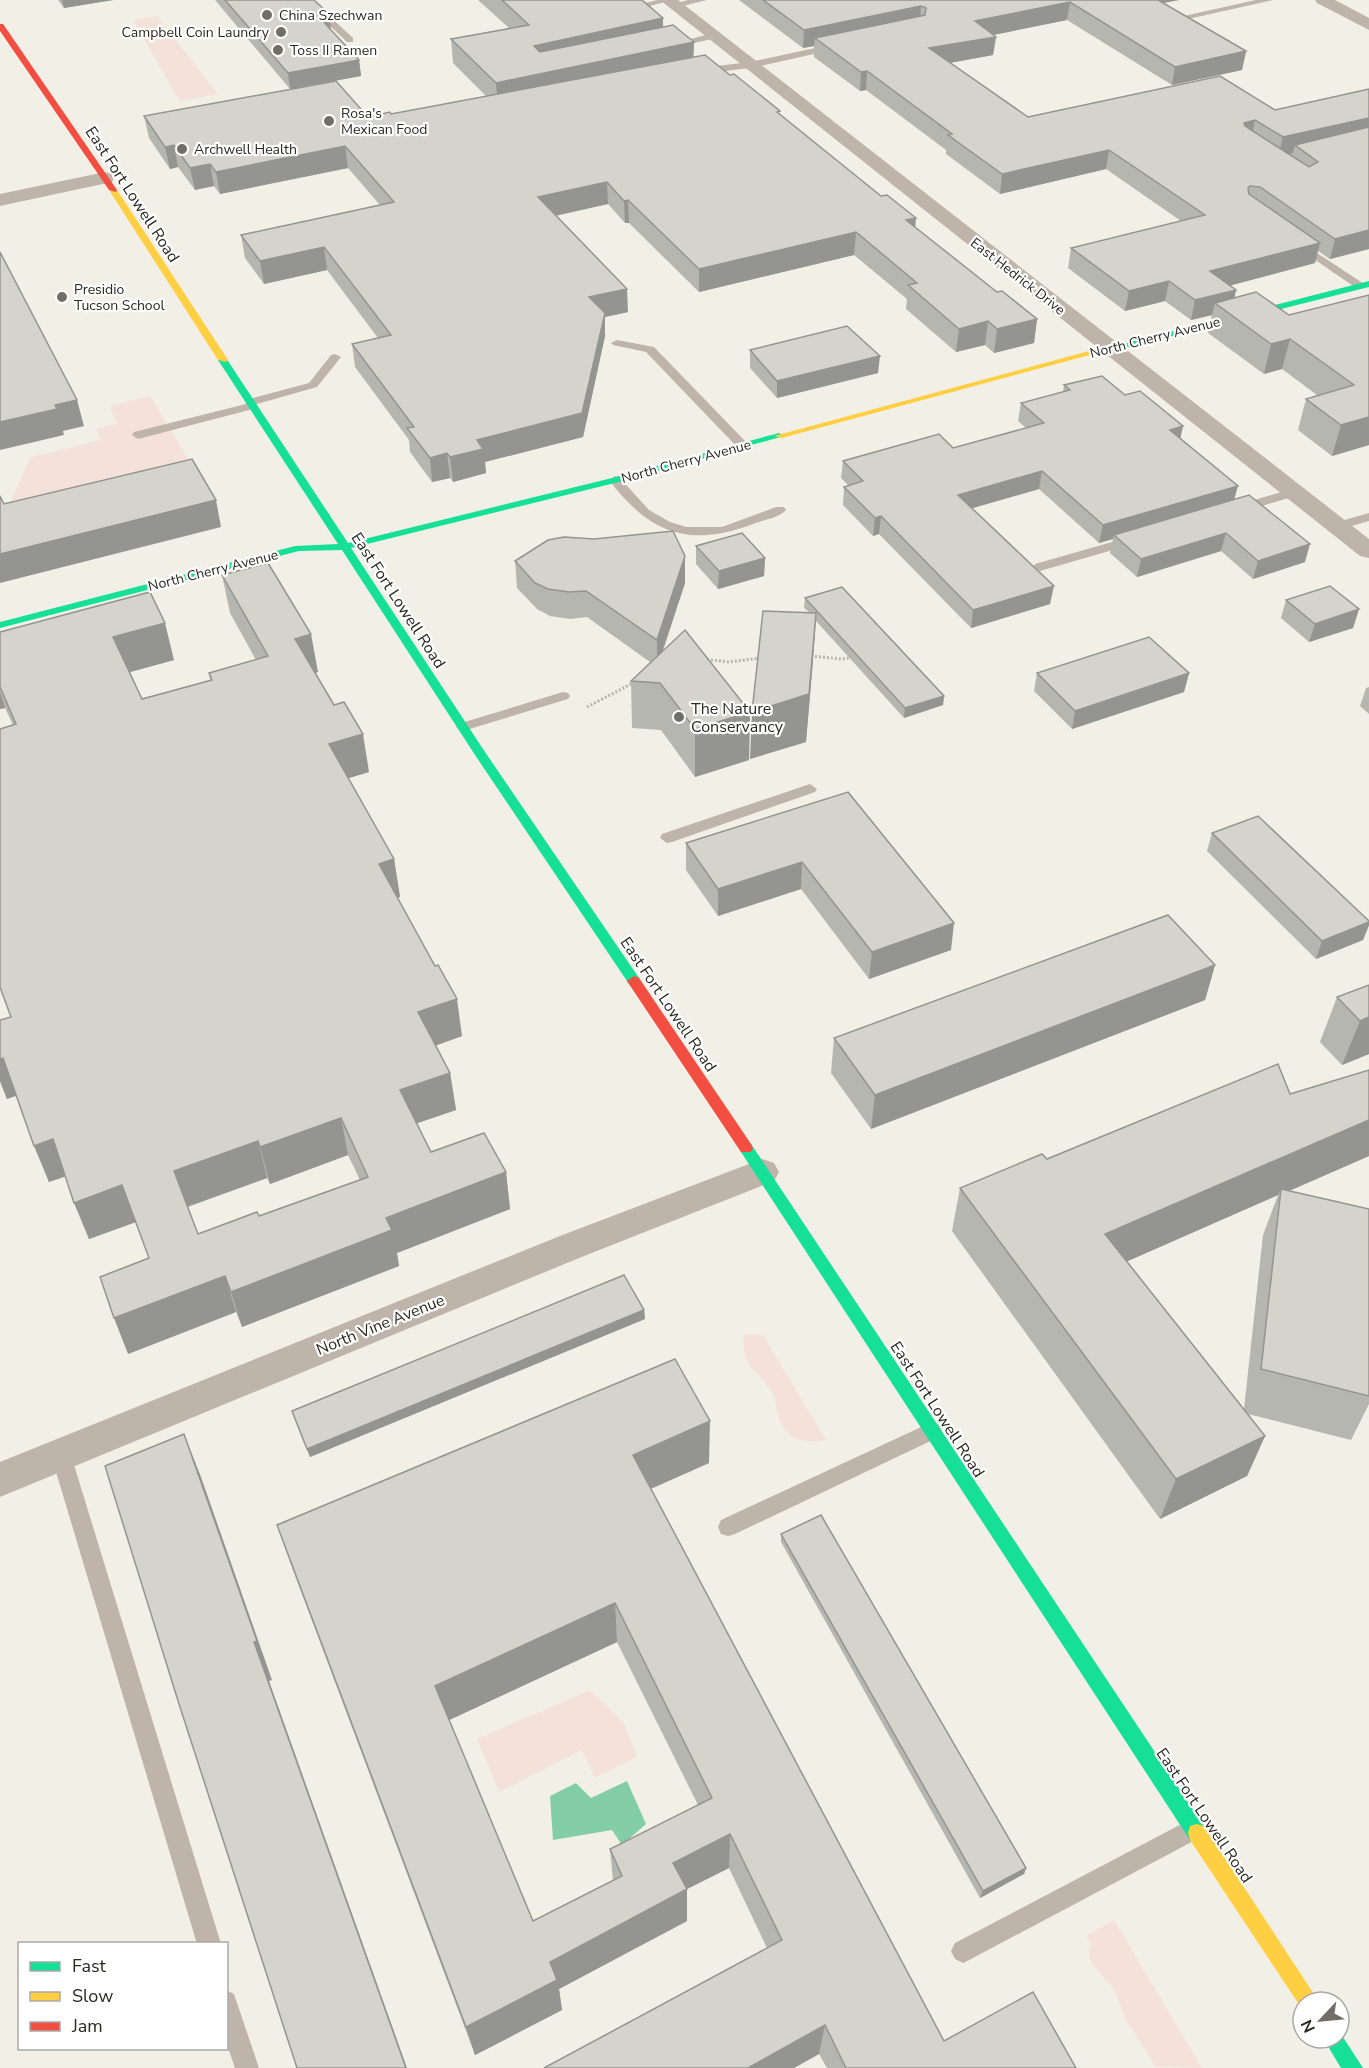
<svg xmlns="http://www.w3.org/2000/svg" width="1369" height="2068" font-family="'Nunito Sans',sans-serif">
<style>
.green{fill:#f4e2da}
.water{fill:#83cea7}
.lines{fill:none;stroke-linecap:round;stroke-linejoin:round}
.path{stroke:#bbb4ac;stroke-width:3;stroke-dasharray:2 2;stroke-linecap:butt}
.lane{fill:#beb4aa;fill-rule:evenodd}
.street{fill:#beb4aa;fill-rule:evenodd}
.fast{fill:#16e098;fill-rule:evenodd}
.slow{fill:#ffcf43;fill-rule:evenodd}
.jam{fill:#f24e42;fill-rule:evenodd}
.wall{fill:#b6b6b0;fill-rule:evenodd}
.shaded-wall{fill:#949490}
.building{fill:#d4d4cd;stroke:#949490;stroke-width:1.5;fill-rule:evenodd}
.poi-dot{fill:#706e66;stroke:#fff;stroke-width:2}
.labels{text-anchor:middle;stroke-width:4.5;stroke-linejoin:round;paint-order:stroke}
.far-poi-label{font-size:14px;fill:#2a2821;stroke:#fff;text-anchor:start}
.far-street-label{font-size:14px;fill:#2a2821;stroke:#fff}
.street-label{font-size:16px;fill:#2a2821;stroke:#fff}
.poi-label{font-size:16px;fill:#2a2821;stroke:#fff;text-anchor:start}
</style>
<rect width="100%" height="100%" fill="#f2f0e6"/>
<g class="green">
<polygon points="157,16 218,94 180,101 133,20"/>
<polygon points="150,396 189,460 9,505 31,457 101,440 96,429 117,424 110,406"/>
<path d="M743,1335h20l63,105c-22,5 -42,-1 -48,-25 -2,-7 -2,-17 -6,-23 -17,-27 -28,-18 -29,-57z"/>
<polygon points="590,1690 623,1722 637,1757 595,1778 582,1750 499,1792 477,1739"/>
<polygon points="1114,1920 1202,2068 1156,2067 1126,2020 1113,1988 1090,1961 1089,1947 1092,1945 1086,1936"/>
</g>
<polygon class="water" points="627,1781 646,1824 622,1845 612,1830 553,1840 550,1796 576,1783 591,1798"/>
<g class="lines">
<g class="path">
<polyline points="811,656 842,659 854,657"/>
<polyline points="703,659 729,662 761,658"/>
<polyline points="587,707 633,683"/>
</g>
<g class="lane">
<polygon points="303,0 312,0 353,38 353,42 347,42"/>
<polygon points="657,0 673,0 626,12 622,9"/>
<polygon points="688,0 707,0 674,8 670,5"/>
<polygon points="1256,0 1273,0 1179,21 1175,18"/>
<polygon points="714,33 717,34 717,38 671,48 667,45"/>
<polygon points="834,44 838,47 837,49 750,68 700,74 695,71 700,68 750,62"/>
<polygon points="1299,241 1364,284 1364,288 1356,288 1295,246 1295,242"/>
<polygon points="617,340 654,347 747,443 747,449 739,449 646,352 613,345 611,343"/>
<polygon points="335,354 341,357 317,387 257,404 257,408 138,439 132,435 134,432 246,404 246,400 309,383 331,355"/>
<path d="M615,476l4,1 30,33 21,12 16,5h36l54,-20h8l2,3c-7,8 -23,10 -33,14 -64,24 -103,10 -144,-44z"/>
<polygon points="1295,488 1301,492 1299,495 1238,513 1232,509 1234,506"/>
<polygon points="1369,513 1369,521 1338,530 1332,526 1334,523"/>
<polygon points="1133,536 1137,537 1139,540 1137,543 1040,571 1034,567 1035,564"/>
<polygon points="563,692 568,693 570,696 568,699 463,731 456,727 458,724"/>
<polygon points="810,784 817,789 815,792 672,842 667,843 660,838 662,834"/>
<polygon points="932,1422 939,1425 942,1431 939,1437 735,1534 728,1536 721,1534 718,1527 721,1520"/>
<polygon points="61,1446 68,1449 71,1455 221,1944 197,1944 51,1455 54,1449"/>
<polygon points="1193,1818 1201,1821 1204,1829 1201,1837 971,1959 963,1963 955,1959 951,1951 955,1943"/>
<polygon points="226,1990 234,1994 259,2068 235,2068 226,2042"/>
</g>
<g class="street">
<polygon points="660,0 678,0 1369,539 1369,558 1360,556"/>
<polygon points="1315,0 1335,0 1369,18 1369,30 1317,3"/>
<polygon points="105,172 112,174 114,178 112,182 0,206 0,194"/>
<polygon points="762,1159 774,1163 779,1172 774,1181 584,1256 0,1497 0,1462 560,1236"/>
</g>
<g class="fast">
<polygon points="1369,281 1369,287 1092,356 1087,353"/>
<polygon points="220,358 226,358 348,543 612,478 779,433 784,436 619,482 351,548 485,752 639,978 641,981 639,984 629,984 477,758 342,550 299,551 0,628 0,622 295,546 338,544 218,360"/>
<polygon points="746,1142 751,1144 1204,1826 1206,1833 1204,1840 1197,1842 1190,1840 741,1152 739,1148 741,1144"/>
<polygon points="1339,2031 1363,2068 1341,2068 1323,2038 1339,2038"/>
</g>
<g class="slow">
<polygon points="110,188 117,190 228,360 226,362 218,360 109,190"/>
<polygon points="1089,351 1097,353 782,438 774,436"/>
<polygon points="1197,1824 1204,1826 1319,2002 1303,2002 1302,2009 1190,1840 1188,1833 1190,1826"/>
</g>
<g class="jam">
<polygon points="0,24 3,24 117,190 116,192 109,190 0,31"/>
<polygon points="634,976 639,978 751,1144 753,1148 751,1152 741,1152 627,981"/>
</g>
</g>
<g class="wall">
<polygon points="58,0 113,0 64,8"/>
<polygon points="215,0 314,0 330,29 359,60 361,76 290,89"/>
<polygon points="478,0 642,0 663,18 663,27 694,42 693,57 780,115 915,228 997,292 1037,319 1034,343 994,353 985,345 956,352 906,309 907,299 854,255 699,292 629,223 625,223 608,204 556,216 628,312 605,317 605,336 583,437 485,462 486,473 453,482 450,478 432,482 410,452 409,440 355,367 352,344 378,338 327,270 264,284 245,258 241,235 380,205 348,168 220,194 214,186 195,190 178,167 170,169 149,138 144,116 368,117 391,114 486,96 453,63 451,39 509,28"/>
<polygon points="739,0 1179,0 1163,3 1246,51 1242,70 1172,85 1067,20 993,35 996,37 993,55 950,63 1028,117 1275,110 1369,89 1369,249 1330,259 1318,251 1315,263 1230,285 1236,290 1234,298 1289,315 1369,295 1369,445 1332,456 1298,430 1306,399 1317,395 1282,369 1264,374 1208,333 1212,315 1191,320 1165,301 1125,311 1068,268 1071,248 1181,221 1106,169 1000,194 946,154 946,150 866,90 860,91 814,57 814,46 803,48"/>
<polygon points="750,350 878,373 777,398 750,368"/>
<polygon points="1064,385 1125,395 1183,426 1180,438 1234,500 1305,562 1253,579 1221,551 1137,577 1110,553 1113,539 1099,543 1039,489 972,508 1050,604 971,628 879,534 873,536 843,505 844,487 848,485 841,478 843,461 953,448 1026,428 1018,421 1021,403 1063,392"/>
<polygon points="696,546 765,558 764,576 718,589 696,564"/>
<polygon points="515,561 685,583 663,651 750,712 749,760 695,777 661,730 632,728 631,681 650,662 587,617 570,619 550,616 537,609 517,588"/>
<path d="M222,575l96,97 -3,1 54,99 -21,6 46,81 6,38 -3,1 65,138 -26,9 14,28 6,37 -39,13 14,29 75,20 4,37 -113,44 2,13 -157,61 -6,-15 -108,42 21,-96 -13,-36 -47,17 -24,-63 -16,6 -33,-86 -9,3 -7,-18v-61l11,-3 2,-292 -8,-17 -5,1v-77l174,28 -44,12 12,27 68,-19 -1,-7 47,-13 -26,-47zM348,1155l12,25 -101,36 -61,18 -10,-27 79,-29 3,6z"/>
<polygon points="805,598 944,696 943,705 904,718 816,621 813,660 806,742 750,759 809,612 804,608"/>
<polygon points="1286,600 1359,609 1353,628 1309,642 1281,618"/>
<polygon points="1037,673 1189,673 1184,692 1072,729 1034,691"/>
<polygon points="1369,687 1369,714 1360,706 1366,688"/>
<polygon points="848,792 951,950 869,979 801,889 718,916 686,870 686,843"/>
<polygon points="1212,833 1369,921 1369,925 1363,940 1316,959 1207,851"/>
<polygon points="1215,965 1205,1000 871,1129 831,1073 834,1038"/>
<polygon points="1369,985 1369,1054 1342,1065 1320,1042 1337,997"/>
<path d="M1369,1070v86l-81,35 81,18v195l-18,36 -103,-26 17,22 -18,40 -87,43 -208,-288 8,-43 87,-29 243,-65zM1278,1195l-15,40 -19,174 -117,-148z"/>
<polygon points="644,1310 645,1319 310,1457 295,1420 292,1411"/>
<path d="M709,1463l-58,26 293,552 132,27h-249l-8,-14 -25,14h-250l223,-120 -38,-80 -42,21v32l-128,68 3,21 -87,45 -184,-490 -14,-40zM617,1642l81,163 -88,44 3,32 -80,40 -84,-201z"/>
<polygon points="781,1534 1026,1868 1024,1874 980,1898 781,1542"/>
</g>
<g class="shaded-wall">
<polygon points="62,0 113,0 64,8"/>
<polygon points="1140,0 1179,0 1138,8"/>
<polygon points="1070,2 1067,20 973,39 975,21"/>
<polygon points="921,6 920,24 815,38 814,46 803,48 804,30"/>
<polygon points="329,14 331,29 318,16"/>
<polygon points="663,18 663,42 535,70 534,46"/>
<polygon points="996,37 993,55 927,67 929,48"/>
<polygon points="694,42 693,66 498,108 496,83"/>
<polygon points="1246,51 1242,70 1172,85 1175,67"/>
<polygon points="359,60 361,76 290,89 288,73"/>
<polygon points="867,71 866,90 860,91 861,72"/>
<polygon points="1369,118 1369,136 1295,145 1293,153 1278,157 1283,137"/>
<polygon points="1255,120 1251,139 1240,142 1244,123"/>
<polygon points="174,145 178,167 170,169 165,147"/>
<polygon points="345,146 348,168 220,194 216,172"/>
<polygon points="1109,150 1106,169 1000,194 1002,174"/>
<polygon points="210,164 214,186 195,190 190,168"/>
<polygon points="607,182 608,204 539,219 538,197"/>
<polygon points="628,200 629,223 625,223 624,201"/>
<polygon points="916,218 914,241 906,220"/>
<polygon points="1369,230 1369,249 1330,259 1335,239"/>
<polygon points="856,232 854,255 699,292 699,269"/>
<polygon points="1320,243 1315,263 1206,292 1210,271"/>
<polygon points="324,247 327,270 264,284 260,261"/>
<polygon points="1169,281 1165,301 1125,311 1129,291"/>
<polygon points="627,289 628,312 605,317 605,336 583,437 485,462 486,473 453,482 450,457 477,440 589,297"/>
<polygon points="1236,290 1232,310 1215,303 1212,315 1191,320 1195,300"/>
<polygon points="1037,319 1034,343 994,353 997,329"/>
<polygon points="988,321 985,345 956,352 959,329"/>
<polygon points="1290,339 1282,369 1264,374 1271,344"/>
<polygon points="880,356 878,373 777,398 777,381"/>
<polygon points="77,400 84,426 63,431 64,435 0,450 0,422 55,405"/>
<polygon points="1369,417 1369,445 1332,456 1341,425"/>
<polygon points="1183,426 1179,444 1170,430"/>
<polygon points="447,453 450,478 432,482 430,458"/>
<polygon points="1042,471 1039,489 956,513 958,495"/>
<polygon points="1238,486 1233,504 1114,535 1113,539 1099,543 1103,525"/>
<polygon points="216,500 221,527 0,583 0,554"/>
<polygon points="881,516 879,534 873,536 875,518"/>
<polygon points="1226,533 1221,551 1137,577 1141,559"/>
<polygon points="1310,544 1305,562 1253,579 1258,561"/>
<polygon points="685,556 685,583 657,667 657,640"/>
<polygon points="765,558 764,576 718,589 719,571"/>
<polygon points="1054,586 1050,604 971,628 973,610"/>
<polygon points="1359,609 1353,628 1309,642 1315,624"/>
<polygon points="816,613 813,660 806,742 750,759 752,712"/>
<polygon points="165,623 174,660 123,674 113,637"/>
<polygon points="311,634 318,672 302,677 295,639"/>
<polygon points="1189,673 1184,692 1072,729 1075,711"/>
<polygon points="0,692 5,708 0,709"/>
<polygon points="944,696 943,705 904,718 905,708"/>
<polygon points="750,712 749,760 695,777 695,729"/>
<polygon points="363,734 369,772 336,782 329,744"/>
<polygon points="394,859 400,897 385,902 379,864"/>
<polygon points="802,862 801,889 718,916 718,889"/>
<polygon points="1369,922 1369,925 1363,940 1316,959 1322,941"/>
<polygon points="954,923 951,950 869,979 872,952"/>
<polygon points="1215,965 1205,1000 871,1129 875,1095"/>
<polygon points="457,999 462,1036 424,1050 418,1012"/>
<polygon points="1369,1017 1369,1054 1342,1065 1360,1021"/>
<polygon points="3,1058 18,1095 7,1099 0,1081 0,1059"/>
<polygon points="450,1073 456,1110 406,1127 400,1090"/>
<polygon points="341,1118 348,1155 270,1184 260,1147"/>
<polygon points="1369,1120 1369,1156 1280,1195 1281,1189 1278,1195 1094,1276 1105,1234"/>
<polygon points="53,1139 67,1176 49,1182 34,1146"/>
<polygon points="258,1141 267,1178 186,1207 174,1171"/>
<polygon points="506,1172 510,1209 397,1253 399,1266 242,1327 231,1292 386,1218"/>
<polygon points="122,1185 136,1222 89,1239 74,1203"/>
<polygon points="225,1276 236,1312 128,1354 114,1318"/>
<polygon points="644,1310 645,1319 310,1457 307,1449"/>
<polygon points="710,1421 709,1463 634,1496 633,1455"/>
<polygon points="184,1434 201,1477 272,1680 269,1681 407,2068 406,2068 254,1642"/>
<polygon points="1265,1436 1247,1476 1160,1519 1176,1479"/>
<polygon points="615,1603 617,1642 443,1723 435,1686"/>
<polygon points="730,1834 729,1868 687,1889 687,1921 559,1989 562,2010 475,2055 466,2027 673,1863"/>
<polygon points="1026,1868 1024,1874 980,1898 983,1891"/>
<polygon points="825,2025 819,2054 794,2068 748,2068"/>
</g>
<g class="building">
<polygon points="225,0 314,0 329,14 318,16 359,60 288,73"/>
<polygon points="502,0 642,0 663,18 534,46 540,52 673,25 694,42 496,83 451,39 529,25"/>
<polygon points="763,0 1158,0 1246,51 1175,67 1070,2 975,21 996,37 929,48 1028,117 1220,76 1275,110 1369,89 1369,118 1283,137 1255,120 1244,123 1245,126 1309,167 1318,162 1295,145 1369,127 1369,230 1335,239 1260,187 1250,186 1248,188 1249,194 1320,243 1210,271 1236,290 1195,300 1169,281 1129,291 1071,248 1205,215 1109,150 1002,174 948,135 952,134 867,71 861,72 815,38 925,15 926,8 921,6 804,30"/>
<polygon points="705,55 730,75 734,74 780,111 777,112 881,196 887,195 916,218 906,220 997,292 1002,291 1037,319 997,329 988,321 959,329 908,285 917,283 856,232 699,269 628,200 624,201 607,182 538,197 627,289 589,297 605,313 582,413 477,440 483,449 450,457 447,453 430,458 407,428 414,427 352,344 391,335 324,247 260,261 241,235 394,202 345,146 216,172 210,164 190,168 174,145 165,147 144,116 336,81 368,117 390,112 391,114"/>
<polygon points="0,252 77,400 55,405 57,409 0,422"/>
<polygon points="1256,292 1289,315 1369,295 1369,417 1341,425 1306,399 1354,385 1290,339 1271,344 1215,303"/>
<polygon points="847,326 880,356 777,381 750,350"/>
<polygon points="1102,376 1125,395 1140,391 1183,426 1170,430 1238,486 1103,525 1042,471 958,495 1054,586 973,610 881,516 875,518 844,487 863,481 843,461 939,434 953,448 1044,423 1021,403 1070,390 1064,385"/>
<polygon points="192,459 216,500 0,554 0,496 4,504"/>
<polygon points="1249,495 1310,544 1258,561 1226,533 1141,559 1114,535"/>
<polygon points="673,531 685,556 657,640 586,591 569,592 548,589 535,583 515,561 548,540 564,537 594,539"/>
<polygon points="742,533 765,558 719,571 696,546"/>
<path d="M268,563l43,71 -16,5 39,66 10,-3 19,32 -34,10 65,115 -15,5 56,102 3,-1 19,34 -39,13 32,61 -50,17 31,62 53,-19 22,39 -120,46 6,12 -161,62 -6,-16 -111,42 -14,-41 49,-19 -27,-73 -48,18 -21,-64 -19,7 -31,-88 -3,1v-39l11,-3 -11,-30v-258l16,-5 -16,-37v-55l150,-40 15,31 -52,14 29,62 70,-19 -3,-7 59,-17 -46,-81zM341,1118l27,59 -109,39 -2,-4 -59,22 -24,-63 84,-30 2,6z"/>
<polygon points="1330,586 1359,609 1315,624 1286,600"/>
<polygon points="842,587 944,696 905,708 805,598"/>
<polygon points="763,611 816,613 809,694 752,712"/>
<polygon points="685,630 750,712 695,729 660,683 631,681"/>
<polygon points="1149,637 1189,673 1075,711 1037,673"/>
<polygon points="848,792 954,923 872,952 802,862 718,889 686,843"/>
<polygon points="1258,816 1369,921 1369,922 1322,941 1212,833"/>
<polygon points="1168,915 1215,965 875,1095 834,1038"/>
<polygon points="1369,985 1369,1017 1360,1021 1337,997"/>
<polygon points="1278,1064 1290,1094 1369,1070 1369,1120 1105,1234 1265,1436 1176,1479 960,1188 1042,1154 1047,1159"/>
<polygon points="1281,1189 1369,1209 1369,1396 1261,1369"/>
<polygon points="624,1275 644,1310 307,1449 292,1411"/>
<path d="M675,1359l35,62 -77,34 311,586 89,-49 43,76h-230l-21,-43 -77,43h-204l238,-128 -52,-106 -57,29 14,26 -137,73 7,18 -91,47 -189,-502zM615,1603l97,195 -102,51 12,27 -89,45 -98,-235z"/>
<polygon points="184,1434 257,1641 254,1642 406,2068 297,2068 179,1704 105,1466"/>
<polygon points="821,1515 1026,1868 983,1891 781,1534"/>
</g>
<g class="poi-dot">
<circle cx="267" cy="15" r="6"/>
<circle cx="281" cy="32" r="6"/>
<circle cx="278" cy="50" r="6"/>
<circle cx="329" cy="121" r="6"/>
<circle cx="182" cy="149" r="6"/>
<circle cx="62" cy="297" r="6"/>
<circle cx="679" cy="717" r="6"/>
</g>
<g class="labels">
<g class="far-poi-label">
<text x="279" y="20">China Szechwan</text>
<text x="269" y="37" text-anchor="end">Campbell Coin Laundry</text>
<text x="290" y="55">Toss II Ramen</text>
<text x="341" y="118">Rosa's<tspan x="341" dy="16">Mexican Food</tspan></text>
<text x="194" y="154">Archwell Health</text>
<text x="74" y="294">Presidio<tspan x="74" dy="16">Tucson School</tspan></text>
</g>
<g class="far-street-label">
<text transform="translate(1018 276) rotate(38)" y="5">East Hedrick Drive</text>
<text transform="translate(1155 337) rotate(-14)" y="5">North Cherry Avenue</text>
<text transform="translate(686 461) rotate(-15)" y="5">North Cherry Avenue</text>
<text transform="translate(213 570) rotate(-14)" y="5">North Cherry Avenue</text>
</g>
<g class="street-label">
<text transform="translate(133 194) rotate(57)" y="6">East Fort Lowell Road</text>
<text transform="translate(399 600) rotate(57)" y="6">East Fort Lowell Road</text>
<text transform="translate(669 1004) rotate(56)" y="6">East Fort Lowell Road</text>
<text transform="translate(380 1324) rotate(-22)" y="6">North Vine Avenue</text>
<text transform="translate(938 1409) rotate(57)" y="6">East Fort Lowell Road</text>
<text transform="translate(1205 1815) rotate(56)" y="6">East Fort Lowell Road</text>
</g>
<g class="poi-label">
<text x="691" y="714">The Nature<tspan x="691" dy="18">Conservancy</tspan></text>
</g>
</g>
<rect x="18" y="1942" width="210" height="108" fill="#ffffff" stroke="#aaa9a6" stroke-width="1.5"/>
<rect x="30" y="1962" width="30" height="9" fill="#16e098" stroke="#aaa9a6" stroke-width="1.5"/>
<text x="72" y="1972" font-size="18" fill="#2a2821">Fast</text>
<rect x="30" y="1992" width="30" height="9" fill="#ffcf43" stroke="#aaa9a6" stroke-width="1.5"/>
<text x="72" y="2002" font-size="18" fill="#2a2821">Slow</text>
<rect x="30" y="2022" width="30" height="9" fill="#f24e42" stroke="#aaa9a6" stroke-width="1.5"/>
<text x="72" y="2032" font-size="18" fill="#2a2821">Jam</text>
<g transform="translate(1321 2020) rotate(244)"><circle r="28" fill="#ffffff" stroke="#aaa9a6" stroke-width="1.5"/>
<path d="M0-4.5L10 22L0 15L-10 22Z" fill="#706e66"/>
<text y="-9" font-size="16" font-weight="bold" text-anchor="middle" fill="#2a2821">N</text>
</g>
</svg>
